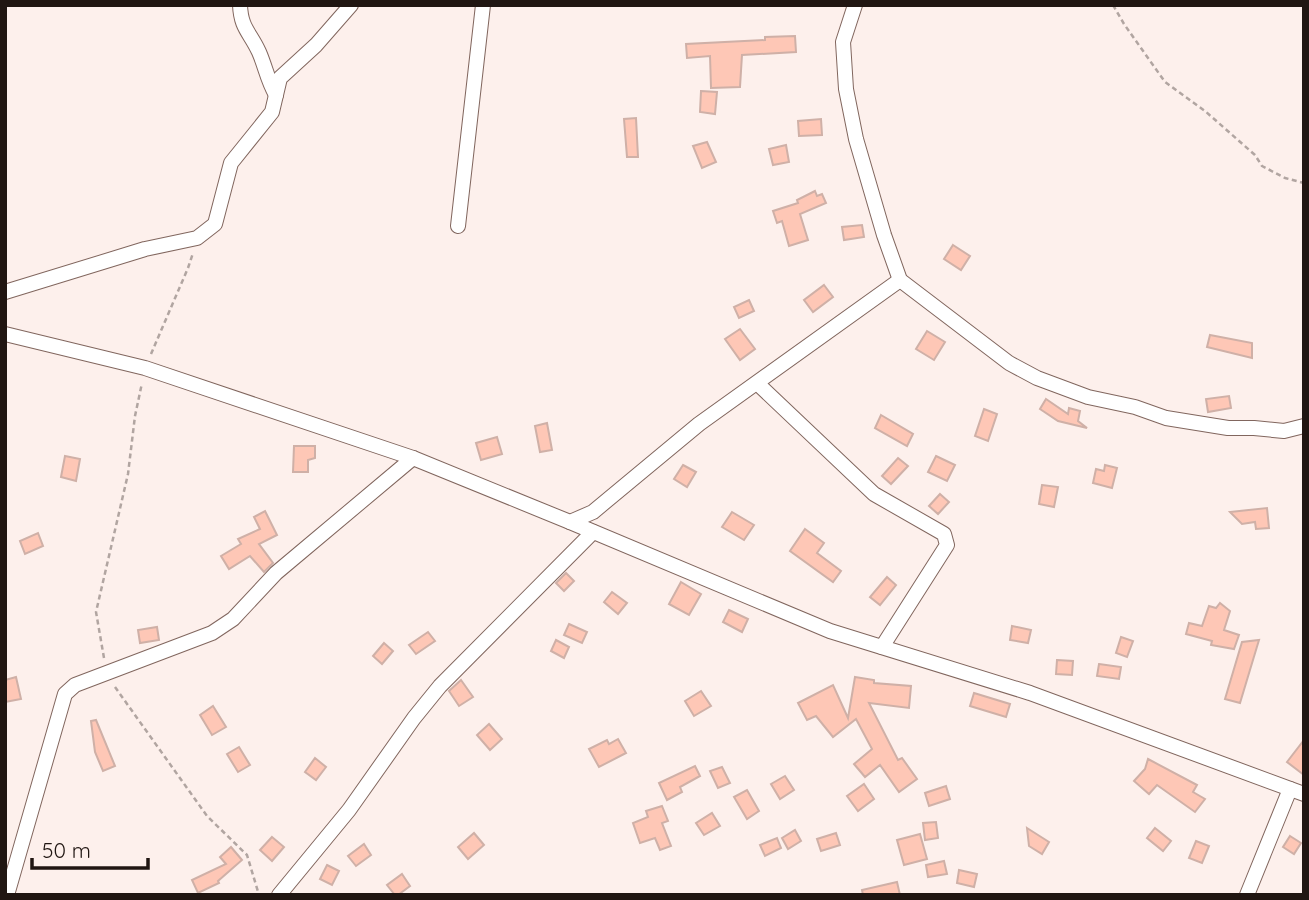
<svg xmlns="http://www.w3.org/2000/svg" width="1309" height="900" font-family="Quicksand,sans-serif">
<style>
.building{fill:#fec7b6;stroke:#cfb0a7;stroke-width:2}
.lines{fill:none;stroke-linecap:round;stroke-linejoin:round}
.street-casing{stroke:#81665e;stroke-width:16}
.path{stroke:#b1a5a1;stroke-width:2.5;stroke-dasharray:5 3.5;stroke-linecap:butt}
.street{stroke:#fff;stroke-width:14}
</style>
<rect width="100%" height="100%" fill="#fdf0ec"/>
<g class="building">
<polygon points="795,36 796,52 742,55 740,87 711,88 710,56 687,58 686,44 765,40 765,37"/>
<polygon points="701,91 717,92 715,114 700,112"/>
<polygon points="636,118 638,157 627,157 624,119"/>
<polygon points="821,119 822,135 799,136 798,121"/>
<polygon points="707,142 716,162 702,168 693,146"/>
<polygon points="786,145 789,162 773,165 769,149"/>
<polygon points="815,191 817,196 822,194 826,203 800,214 808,240 789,246 782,221 777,223 773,211 798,203 797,200"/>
<polygon points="862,225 864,237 844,240 842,227"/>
<polygon points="953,245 970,256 961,270 944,259"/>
<polygon points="824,285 833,297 813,312 804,300"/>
<polygon points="749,300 754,311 739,318 734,307"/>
<polygon points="740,329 755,349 740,360 725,339"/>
<polygon points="927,331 945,342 934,360 916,349"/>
<polygon points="1210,335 1252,343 1252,358 1207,347"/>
<polygon points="1229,396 1231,408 1208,412 1206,399"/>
<polygon points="1046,399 1068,414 1069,408 1080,411 1078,421 1087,428 1058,421 1040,409"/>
<polygon points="984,409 997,414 988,441 975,436"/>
<polygon points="881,415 913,434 907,446 875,428"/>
<polygon points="547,423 552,450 540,452 535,426"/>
<polygon points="497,437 502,454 481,460 476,443"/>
<polygon points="294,446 315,446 315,458 308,460 308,472 293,472"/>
<polygon points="65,456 80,459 76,481 61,477"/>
<polygon points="936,456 955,465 947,481 928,472"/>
<polygon points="898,458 908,466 891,484 882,476"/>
<polygon points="683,465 696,472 687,487 674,479"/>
<polygon points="1105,465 1117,468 1112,488 1093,483 1096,469 1104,471"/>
<polygon points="1042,485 1058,487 1054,507 1039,504"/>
<polygon points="940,494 949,502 938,514 929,506"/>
<polygon points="1267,508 1269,528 1256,529 1255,522 1242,524 1230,512"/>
<polygon points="265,511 277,535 259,544 273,563 264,572 250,556 229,569 221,556 241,544 238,539 260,529 254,517"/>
<polygon points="732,512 754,525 744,540 722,527"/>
<polygon points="805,529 824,543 817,553 841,571 833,582 790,551"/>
<polygon points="38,533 43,546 25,554 20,541"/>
<polygon points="566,573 574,581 564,591 556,583"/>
<polygon points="887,577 896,585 880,605 870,597"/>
<polygon points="681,582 701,594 689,615 669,604"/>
<polygon points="612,592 627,603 618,614 604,602"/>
<polygon points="1220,603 1230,611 1224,630 1239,635 1234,649 1211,645 1212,641 1186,634 1189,623 1202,626 1209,606 1216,608"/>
<polygon points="729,610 748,619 742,632 723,622"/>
<polygon points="569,624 587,632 582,643 564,635"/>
<polygon points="1012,626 1031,630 1028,643 1010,640"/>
<polygon points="157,627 159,640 140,643 138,630"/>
<polygon points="428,632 435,641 416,654 409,645"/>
<polygon points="1121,637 1133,641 1127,657 1116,653"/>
<polygon points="556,640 569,647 564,658 551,651"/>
<polygon points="1259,640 1240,703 1225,699 1242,642"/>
<polygon points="384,643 393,651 382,664 373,656"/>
<polygon points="1057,660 1073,661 1072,675 1056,674"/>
<polygon points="1099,664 1121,667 1119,679 1097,676"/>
<polygon points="16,677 21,699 5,702 5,680"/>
<polygon points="855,677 874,680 874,683 911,686 909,708 869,703 898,760 902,758 917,779 899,792 880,765 865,777 854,764 872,749 856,719 833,737 816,716 807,720 798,703 833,685 848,718"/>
<polygon points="461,680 473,697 459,706 449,691"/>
<polygon points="701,691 711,706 694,716 685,701"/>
<polygon points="974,693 1010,704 1006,717 970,706"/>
<polygon points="213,706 226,727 212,735 200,715"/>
<polygon points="96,720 115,766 103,771 95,752 91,721"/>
<polygon points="489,724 502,739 490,750 477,735"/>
<polygon points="618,739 626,753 599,767 589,749 607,740 609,744"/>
<polygon points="1304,740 1304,775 1287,762"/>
<polygon points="239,747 250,765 238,772 227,754"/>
<polygon points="315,758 326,767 316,780 305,772"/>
<polygon points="1148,759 1197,785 1193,792 1205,799 1195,812 1157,785 1149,794 1134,781 1145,769"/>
<polygon points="695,766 700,776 680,787 682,792 667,800 659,783"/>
<polygon points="722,767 730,783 718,788 710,771"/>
<polygon points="785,776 794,790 780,799 771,784"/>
<polygon points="864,784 874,799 858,811 847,796"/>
<polygon points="946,786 950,799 929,806 925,793"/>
<polygon points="747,790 759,811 747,819 734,797"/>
<polygon points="662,806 668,821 662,823 671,846 660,850 655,838 640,843 633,823 648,817 646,811"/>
<polygon points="712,813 720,826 704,835 696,823"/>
<polygon points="936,822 938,838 925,840 923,823"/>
<polygon points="1027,828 1049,842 1042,854 1029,846"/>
<polygon points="1155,828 1171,841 1163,851 1147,838"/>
<polygon points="795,830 801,841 788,849 782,838"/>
<polygon points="474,833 484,845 468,859 458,847"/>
<polygon points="836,833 840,845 821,851 817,839"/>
<polygon points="920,834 927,859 904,865 897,840"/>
<polygon points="1290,836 1301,843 1294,854 1283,847"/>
<polygon points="272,837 284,847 272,861 260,850"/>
<polygon points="777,838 781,848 765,856 760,845"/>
<polygon points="1196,841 1209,846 1202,863 1189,858"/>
<polygon points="364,844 371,855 356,866 348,856"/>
<polygon points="231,847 242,860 218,881 219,883 198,893 192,880 226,864 220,857"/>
<polygon points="944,861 947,874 928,877 926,865"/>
<polygon points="327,865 339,871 332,885 320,879"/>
<polygon points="959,870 977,874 974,887 957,883"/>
<polygon points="402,874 410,886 398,895 395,895 387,885"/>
<polygon points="897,882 900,895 863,895 862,890"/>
</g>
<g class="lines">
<g class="street-casing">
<g id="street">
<path d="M240,5c1,24 10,27 19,47 7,16 8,27 17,43"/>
<polyline points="855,5 843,42 846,89 856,139 884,235 900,280 1009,363 1037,378 1088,397 1135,407 1166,418 1228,428 1254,428 1284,431 1304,426"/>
<polyline points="458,226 483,5"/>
<polyline points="5,292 145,249 197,238 215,224 231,163 272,112 280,78 316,45 351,5"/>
<polyline points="5,334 145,368 413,458 570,522 593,512 699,424 900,280"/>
<polyline points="758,384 874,494 944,534 947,545 882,647"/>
<polyline points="570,522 830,631 1030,693 1304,794"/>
<polyline points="7,895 65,694 75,685 212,633 233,619 276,573 413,458"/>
<polyline points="279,895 349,810 414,718 440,686 593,532"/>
<polyline points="1247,895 1290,789"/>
</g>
</g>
<g class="path">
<polyline points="1113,5 1124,24 1165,82 1205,111 1255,155 1262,166 1285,178 1304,183"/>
<polyline points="151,354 188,268 193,253"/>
<polyline points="104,658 96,612 128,474 135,416 142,383"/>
<polyline points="115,687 207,816 247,855 259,895"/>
</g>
<use href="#street" class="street"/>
</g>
<rect width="1309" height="900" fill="none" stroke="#201612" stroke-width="14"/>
<path d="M32 858v10h116v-10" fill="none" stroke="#201612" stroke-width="3.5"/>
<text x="42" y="858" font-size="21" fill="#201612" stroke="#fdf0ec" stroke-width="5" paint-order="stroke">50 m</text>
</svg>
